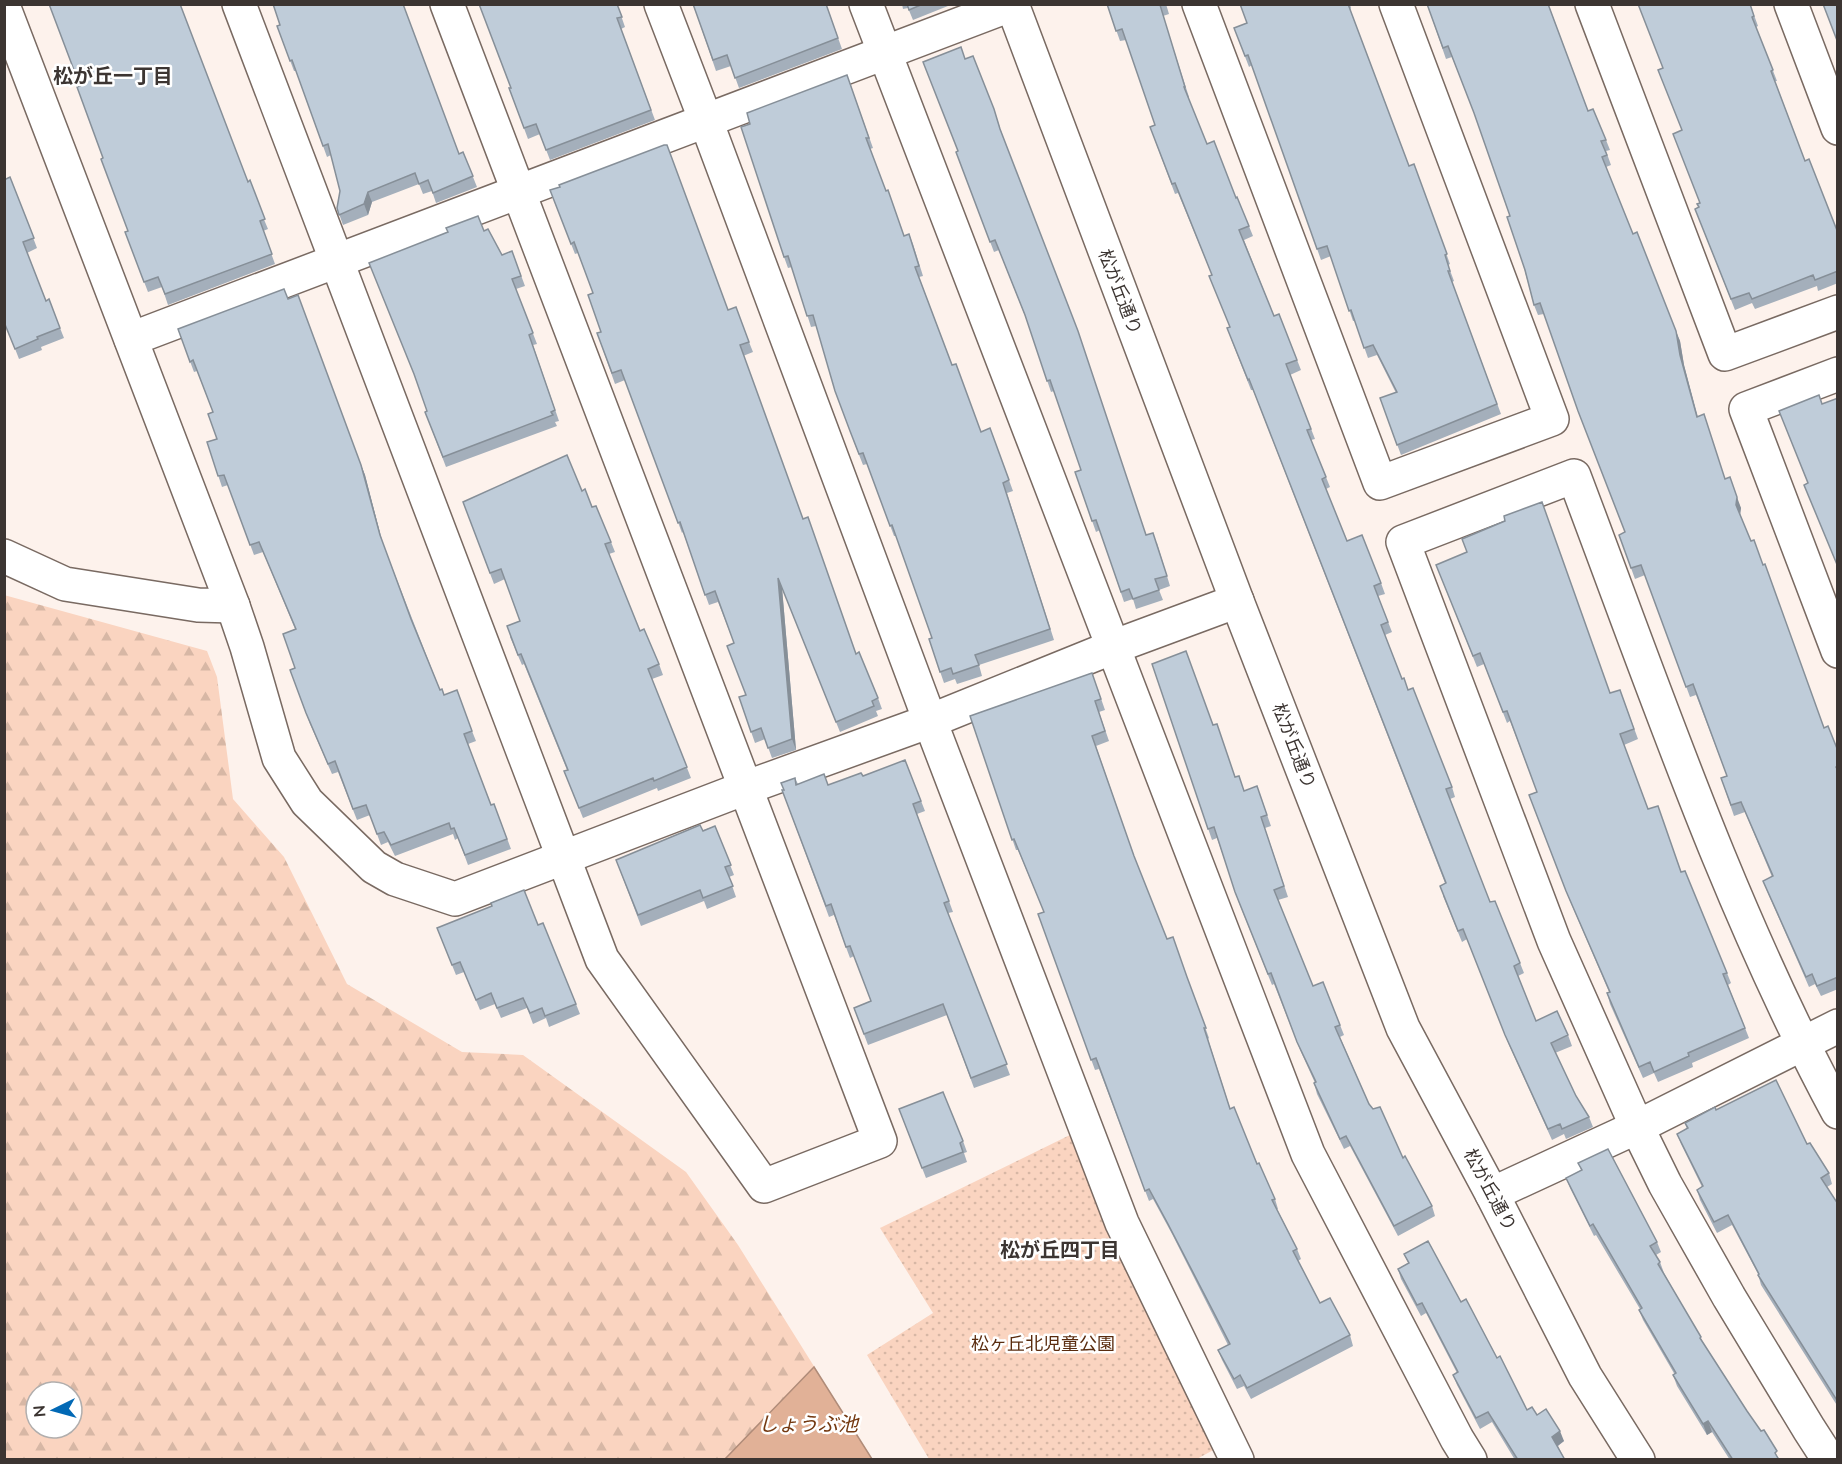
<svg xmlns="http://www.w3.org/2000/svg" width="1842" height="1464" font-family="'Nunito Sans','Noto Sans JP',sans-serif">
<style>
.forest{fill:url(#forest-firs);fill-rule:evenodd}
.park{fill:url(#park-dots)}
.water{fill:#e1b197;stroke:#b08c79;stroke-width:1.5}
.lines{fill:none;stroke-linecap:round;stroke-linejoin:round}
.minor-casing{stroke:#796a62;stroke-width:36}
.minor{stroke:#fff;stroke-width:33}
.wall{fill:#a4afbb}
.shaded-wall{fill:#868f98}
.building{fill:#bfccd9;stroke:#868f98;stroke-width:1.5}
.labels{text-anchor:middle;stroke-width:5;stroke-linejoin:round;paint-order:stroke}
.street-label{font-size:18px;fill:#3c3532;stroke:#fff}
.park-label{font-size:18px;fill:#5a2c0f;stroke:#fff}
.neighbourhood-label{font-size:20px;font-weight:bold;fill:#3c3532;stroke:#fff}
.water-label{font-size:20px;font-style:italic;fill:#743911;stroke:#fff}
</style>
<defs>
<pattern id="forest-firs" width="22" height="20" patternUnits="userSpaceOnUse" patternTransform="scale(1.5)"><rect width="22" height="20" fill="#fad4c0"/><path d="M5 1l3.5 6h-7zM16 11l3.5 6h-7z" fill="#d7b7a5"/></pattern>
<pattern id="park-dots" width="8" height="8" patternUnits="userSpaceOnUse" patternTransform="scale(1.5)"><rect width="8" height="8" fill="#fad4c0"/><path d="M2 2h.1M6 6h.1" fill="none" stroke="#d7b7a5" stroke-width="1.8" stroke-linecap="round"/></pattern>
</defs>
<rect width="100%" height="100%" fill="#fdf2ec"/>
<path class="forest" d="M4,595l203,56 10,26 16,122 51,58 63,127 115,68 61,3 163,117 52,73 134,214h-867zM36,1392h36v36h-36z"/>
<polygon class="park" points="1074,1133 1217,1448 1195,1460 929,1459 867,1355 933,1313 880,1228"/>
<polygon class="water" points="814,1367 872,1459 725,1459"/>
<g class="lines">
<g class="minor-casing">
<g id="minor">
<polyline points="239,4 602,959 764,1186 880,1141 447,4"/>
<polyline points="661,4 706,121 930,721 1122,1223 1237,1460"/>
<polyline points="866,4 1308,1154 1457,1439 1470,1460"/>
<polyline points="1012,4 1237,601 1403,1028 1492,1194 1585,1376 1638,1460"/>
<polyline points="1199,4 1380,483 1552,419 1396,4"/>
<polyline points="1592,4 1725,354 1838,312"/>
<polyline points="1791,4 1838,128"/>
<polyline points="4,8 233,606 247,647 279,758 307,802 374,867 395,879 455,899 745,788 930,721 1113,647 1237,601"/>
<polyline points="131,339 1013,4"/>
<polyline points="1838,374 1746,409 1838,651"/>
<polyline points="4,556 65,584 198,605 233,606"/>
<polyline points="1492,1194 1637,1127 1838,1026"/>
<path d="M1829,1460l-20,-31 -80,-132 -64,-113 -28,-57 -83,-186 -151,-399 171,-66c81,214 155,434 264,636"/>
</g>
</g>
<use href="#minor" class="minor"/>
</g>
<g class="wall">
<polygon points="617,4 625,27 621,29 655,120 550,160 540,134 528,139 509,88"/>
<polygon points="693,4 826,4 842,49 739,88 731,66 716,71"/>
<polygon points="902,4 953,4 913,20 908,8 903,9"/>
<polygon points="1107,4 1166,4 1169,14 1163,16 1189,97 1188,98 1207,144 1236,198 1237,197 1253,236 1244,240 1274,316 1279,314 1301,370 1290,375 1315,439 1311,440 1330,487 1326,489 1347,541 1381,583 1385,594 1378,596 1392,632 1385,635 1402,679 1408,690 1452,787 1455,797 1450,799 1490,902 1520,963 1524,973 1518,976 1536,1021 1568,1035 1572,1046 1555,1053 1576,1096 1589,1117 1593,1127 1566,1139 1564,1134 1552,1140 1509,1045 1467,939 1462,942 1443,896 1445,883 1253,390 1251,390 1231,339 1230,327 1212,275 1178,193 1175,194 1154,138 1155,125 1126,40 1120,41"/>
<polygon points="1240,4 1350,4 1351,8 1350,9 1409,166 1414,164 1450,264 1448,265 1454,281 1452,282 1501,414 1401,455 1380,398 1396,393 1377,355 1368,358 1355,321 1353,321 1331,256 1321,260 1252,65 1249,67 1234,28 1247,23"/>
<polygon points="1427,4 1551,4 1551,6 1549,6 1588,111 1606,140 1610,150 1606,151 1611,165 1606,167 1633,234 1680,341 1684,365 1698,417 1725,479 1741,508 1740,514 1824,728 1838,751 1838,989 1821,996 1815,984 1809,987 1767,891 1763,881 1772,877 1745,812 1734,816 1721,778 1727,776 1696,695 1690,697 1645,575 1635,579 1619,535 1625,532 1544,314 1538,315 1534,305 1510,216 1477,120 1452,57 1446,59"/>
<polygon points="1750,4 1758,26 1756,27 1777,81 1775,81 1805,161 1838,233 1838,283 1818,291 1817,286 1755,309 1752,303 1735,310 1695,209 1699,207 1700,203 1682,130 1662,68"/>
<polygon points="277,26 459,154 463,152 477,187 436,203 432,191 423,194 419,184 372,202 368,215 343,225 337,208 340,191 331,155 327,157 296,71 294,71"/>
<polygon points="965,59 994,109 1003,137 1146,535 1157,543 1170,586 1159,590 1163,600 1136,609 1133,599 1124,602 1100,530 1096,532 1075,472 1081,470 1054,391 1051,392 1027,321 999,250 994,252 956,152 958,151"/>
<polygon points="847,75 873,148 870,149 886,191 904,236 909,234 913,244 923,276 919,277 952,365 981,432 990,428 1013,491 1007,493 1054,640 979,665 982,676 957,684 955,679 944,683 929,639 932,638 896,536 894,536 867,464 863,465 854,442 816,326 811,327 792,267 788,268 784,257 750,124"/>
<polygon points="80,86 248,182 268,229 263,231 275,264 168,305 162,287 148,292 125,232 128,231"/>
<polygon points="10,177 37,248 27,253 46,301 60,328 64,338 41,347 42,350 19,359 7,328 4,329 4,180"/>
<polygon points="550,190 728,310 749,342 753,352 743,356 803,519 856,654 878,698 882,709 876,711 878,716 840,732 782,588 796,750 772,758 765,739 755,743 739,697 746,695 734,643 718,602 709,605 683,532 682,533 625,380 615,384 597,333 601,332 593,293 578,253 575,254"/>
<polygon points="484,231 502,255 512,251 525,286 516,289 537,344 533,345 559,421 555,422 557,426 446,467 425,412 427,411"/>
<polygon points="288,299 361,465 365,475 383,544 440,690 472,731 476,741 468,744 491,805 494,804 511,849 468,865 458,838 455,840 453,834 395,856 388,842 381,845 370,815 357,820 338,772 332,774 310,724 290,670 295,668 295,629 263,552 254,555 228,485 222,487 207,442 217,439 213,412 197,371 194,372 178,329"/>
<polygon points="582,491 611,542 615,552 609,554 640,631 659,664 663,675 652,679 691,778 658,791 657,788 583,818 564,771 567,770 524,664 522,665 510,637 520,621 505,579 494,584 463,502"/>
<polygon points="1436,565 1611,693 1620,690 1638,739 1624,745 1648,809 1681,872 1727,973 1731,983 1728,985 1749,1038 1692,1063 1693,1067 1658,1082 1654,1073 1643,1078 1610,1004 1607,993 1609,992 1570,901 1533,806 1537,792 1510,721 1507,723 1484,664 1477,667"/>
<polygon points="1152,664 1213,725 1235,777 1244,791 1257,786 1271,826 1265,828 1288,897 1278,900 1313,986 1323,982 1344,1035 1340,1037 1369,1104 1432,1206 1435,1216 1398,1236 1350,1146 1344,1149 1317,1094 1314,1083 1315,1083 1301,1052 1274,984 1272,985 1239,903 1217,838 1212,840"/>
<polygon points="1092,673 1105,710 1099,712 1109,741 1096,746 1135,859 1167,939 1187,977 1209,1038 1208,1039 1230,1108 1275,1199 1278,1209 1277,1209 1297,1249 1301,1259 1298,1261 1320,1303 1350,1335 1353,1346 1251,1399 1244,1386 1237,1389 1222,1360 1218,1350 1228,1345 1172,1234 1153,1199 1149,1201 1099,1069 1095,1070 1038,914 1044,912 1018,850 1016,850 970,716"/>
<polygon points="905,760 925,811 917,814 953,912 948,913 1010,1075 974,1088 947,1015 868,1045 854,1008 871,1001 854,956 850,958 834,915 829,917 782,790 784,790 795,778 798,784 828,785 863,776"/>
<polygon points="715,826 734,875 729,877 736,897 707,909 704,901 641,926 616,860"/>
<polygon points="538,925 576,1004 580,1014 549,1027 546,1018 533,1024 527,1008 501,1018 495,1004 480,1010 464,972 456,975 437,928"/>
<polygon points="899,1109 963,1141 967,1152 964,1153 967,1162 926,1178"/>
<polygon points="1716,1110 1807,1144 1829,1173 1832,1184 1827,1187 1838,1204 1838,1407 1761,1285 1758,1274 1732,1225 1717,1233 1700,1200 1697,1190 1702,1187 1681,1144 1677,1134 1687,1129 1685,1123"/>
<polygon points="1578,1163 1657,1242 1661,1252 1656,1255 1660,1262 1664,1273 1704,1344 1747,1411 1780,1460 1730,1460 1712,1432 1707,1435 1677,1386 1673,1375 1675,1375 1643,1320 1639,1310 1640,1309 1596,1235 1594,1236 1570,1188 1566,1178 1581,1170"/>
<polygon points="1404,1254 1461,1302 1497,1358 1527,1410 1537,1415 1564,1441 1558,1446 1565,1460 1515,1460 1492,1422 1480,1429 1457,1385 1453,1375 1457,1373 1426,1313 1421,1316 1401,1279 1398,1269 1408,1263"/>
</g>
<g class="shaded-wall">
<polygon points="368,192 372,202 368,215 364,204"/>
<polygon points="1676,331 1680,341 1684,365 1700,427 1697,417 1680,355"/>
<polygon points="361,465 365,475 383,545 380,535"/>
<polygon points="1737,497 1741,508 1740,515 1736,505"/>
<polygon points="778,578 782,588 796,750 792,739"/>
<polygon points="1708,1421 1712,1432 1707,1435 1703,1424"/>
<polygon points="1560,1431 1564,1441 1556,1447 1552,1437"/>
</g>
<g class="building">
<polygon points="49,4 180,4 248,182 250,180 265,219 260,221 272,254 165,294 158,277 144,282 125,232 128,231 101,159 103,158 77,87 80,86"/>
<polygon points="273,4 403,4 459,154 463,152 473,176 433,193 428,180 419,184 415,173 368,192 364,204 339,215 337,208 340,191 328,144 323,146 292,60 290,61 277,26 280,25"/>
<polygon points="479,4 617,4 622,17 617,18 651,110 546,150 536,124 524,128 509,88 511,88"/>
<polygon points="693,4 826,4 838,38 735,78 727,55 713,60"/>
<polygon points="907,4 923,4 909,10"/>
<polygon points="1107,4 1162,4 1160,5 1185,87 1184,87 1207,144 1214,141 1236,198 1237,197 1249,226 1239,230 1274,316 1279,314 1297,360 1286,364 1311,429 1307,430 1326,477 1322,479 1347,541 1362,535 1381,583 1374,586 1388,622 1381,625 1402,679 1404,678 1408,690 1413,688 1452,787 1446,789 1490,902 1495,901 1520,963 1514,966 1536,1021 1557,1011 1568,1035 1551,1043 1576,1096 1589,1117 1562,1129 1560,1124 1548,1129 1505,1035 1463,929 1458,931 1440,886 1446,883 1249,379 1248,380 1227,328 1230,327 1209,276 1212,275 1175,183 1172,184 1150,127 1155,125 1122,29 1116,31"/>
<polygon points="1240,4 1348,4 1409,166 1414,164 1447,254 1445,255 1450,271 1448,271 1497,404 1397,445 1380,398 1397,392 1373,345 1364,348 1351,310 1349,311 1327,246 1317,249 1248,55 1245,56 1234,28 1247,23"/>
<polygon points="1427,4 1548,4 1588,111 1593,109 1606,140 1601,141 1607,155 1602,157 1633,234 1637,232 1676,331 1680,355 1697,417 1704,414 1725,479 1730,477 1737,497 1736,505 1751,541 1754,540 1763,565 1765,564 1824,728 1828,726 1838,751 1838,766 1836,767 1838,771 1838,977 1817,986 1812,974 1806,977 1763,881 1773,876 1741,802 1731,805 1721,778 1727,776 1693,684 1686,687 1641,565 1631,568 1619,535 1625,532 1578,411 1540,303 1534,305 1525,270 1507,217 1510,216 1474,113 1448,46 1443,48"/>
<polygon points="1638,4 1750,4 1754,16 1752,17 1773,70 1771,71 1805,161 1809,159 1838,233 1838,271 1815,280 1813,275 1752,299 1749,293 1731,299 1695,209 1699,207 1697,204 1700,203 1673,134 1682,130 1658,70 1663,68"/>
<polygon points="1823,4 1838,4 1838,43"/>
<polygon points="961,47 965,59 973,56 994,109 1000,129 1078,331 1146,535 1153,533 1167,576 1155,579 1159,590 1133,599 1129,589 1121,592 1096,520 1092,521 1075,472 1081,470 1050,380 1047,381 1025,315 995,240 990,242 956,152 958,151 923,62"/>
<polygon points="847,75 869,138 866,138 886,191 888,190 904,236 909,234 919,266 915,267 952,365 956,364 981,432 990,428 1009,480 1003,483 1050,629 975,655 979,665 953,674 951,668 940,672 929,639 932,638 892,525 890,526 863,453 859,454 850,431 835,391 813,315 807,316 788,256 784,257 741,127 750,124 747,113"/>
<polygon points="664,145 667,145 728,310 736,307 749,342 740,345 803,519 808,517 856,654 859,652 878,698 872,701 874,706 836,722 778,578 792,739 768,748 761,728 751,732 739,697 746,695 727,646 734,643 715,591 705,595 680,522 678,523 621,370 612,373 597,333 601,332 588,295 593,293 574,242 571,244 550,190 560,187 559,185"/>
<polygon points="10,177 34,238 23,242 46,301 49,299 60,328 37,337 38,339 15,349 4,322 4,180"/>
<polygon points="478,216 484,231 488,229 502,255 512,251 521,276 512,279 533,333 529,335 555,410 551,412 553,415 443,457 425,412 427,411 414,374 369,263 448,232 446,228"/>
<polygon points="284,289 288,299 298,295 361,465 380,535 411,619 440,690 442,689 444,695 457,690 472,731 464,734 491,805 494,804 507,839 465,855 454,828 451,829 449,823 391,845 384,832 377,834 366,805 353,809 335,761 328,764 306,713 290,670 295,668 283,634 296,629 259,542 250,545 224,475 218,476 207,442 217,439 208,414 213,412 193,360 190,362 178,329"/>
<polygon points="1819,395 1822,404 1838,398 1838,567 1804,485 1808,483 1779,411"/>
<polygon points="567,455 582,491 585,489 592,507 596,506 611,542 605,544 640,631 644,629 659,664 648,669 687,767 654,781 653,778 579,808 564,771 568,770 521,654 518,655 507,626 520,621 501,569 490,573 463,502"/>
<polygon points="1542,502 1610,693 1620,690 1634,729 1620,734 1648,809 1658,806 1681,872 1685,871 1727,973 1723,974 1745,1028 1688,1053 1689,1056 1654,1072 1650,1062 1639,1067 1607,993 1610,992 1566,891 1529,795 1537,792 1507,711 1503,712 1480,653 1473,656 1436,565 1467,552 1462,539 1505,521 1504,516"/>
<polygon points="1186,651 1213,725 1217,724 1235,777 1239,776 1244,791 1257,786 1267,815 1261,817 1284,886 1274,890 1313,986 1323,982 1340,1025 1335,1027 1369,1104 1373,1109 1380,1107 1403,1158 1405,1156 1432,1206 1394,1226 1346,1136 1340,1139 1314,1083 1316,1082 1297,1042 1271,973 1268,974 1235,892 1214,827 1208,829 1152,664"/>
<polygon points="1092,673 1101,699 1095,701 1105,731 1092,736 1134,856 1167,939 1173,937 1187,977 1206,1028 1204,1028 1230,1109 1234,1107 1257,1164 1259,1163 1275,1199 1272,1200 1297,1249 1293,1251 1320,1303 1330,1298 1350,1335 1247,1388 1240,1375 1234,1379 1218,1350 1230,1344 1168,1224 1149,1189 1145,1191 1096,1058 1091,1060 1038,914 1044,912 1014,839 1012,840 970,716"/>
<polygon points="905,760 921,801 913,804 949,901 944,903 1007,1064 971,1078 943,1004 864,1034 854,1008 871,1001 850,946 846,947 831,904 826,906 782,790 784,790 781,783 795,778 796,785 824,774 828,785 861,773 863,776"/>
<polygon points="700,825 703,831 715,826 731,865 725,867 733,886 703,898 700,890 638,915 616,860"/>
<polygon points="524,890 538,925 543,923 576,1004 545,1016 542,1008 530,1013 523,998 497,1008 491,993 476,1000 460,962 452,965 437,928 492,906 491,903"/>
<polygon points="1776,1080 1807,1144 1810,1143 1829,1173 1821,1178 1838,1204 1838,1402 1758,1275 1759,1274 1728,1215 1714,1222 1697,1190 1703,1186 1677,1134 1688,1128 1685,1123 1715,1107 1716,1110"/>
<polygon points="943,1092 963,1141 960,1143 963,1152 922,1168 899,1109"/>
<polygon points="1608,1149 1657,1242 1650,1246 1660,1262 1658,1264 1701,1337 1700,1338 1747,1411 1761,1431 1764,1430 1777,1451 1775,1453 1779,1460 1733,1460 1708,1421 1703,1424 1673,1375 1676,1373 1639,1310 1642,1308 1593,1224 1590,1226 1566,1178 1582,1170 1578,1163"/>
<polygon points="1428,1241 1461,1302 1466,1299 1497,1358 1500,1356 1527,1410 1532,1407 1537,1415 1546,1409 1560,1431 1552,1437 1565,1460 1518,1460 1488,1412 1476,1418 1453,1375 1458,1372 1422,1303 1417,1305 1398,1269 1409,1263 1404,1254"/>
</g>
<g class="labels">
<g class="street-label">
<text transform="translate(1120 292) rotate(69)" y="6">松が丘通り</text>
<text transform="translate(1294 746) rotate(69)" y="6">松が丘通り</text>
<text transform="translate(1490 1190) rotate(62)" y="6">松が丘通り</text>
</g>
<g class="park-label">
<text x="1043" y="1350">松ヶ丘北児童公園</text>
</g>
<g class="neighbourhood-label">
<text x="113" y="83">松が丘一丁目</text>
<text x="1060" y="1257">松が丘四丁目</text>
</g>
<g class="water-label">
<text x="808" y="1431">しょうぶ池</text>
</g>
</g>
<rect width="1842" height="1464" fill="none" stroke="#3c3532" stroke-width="12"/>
<g transform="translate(54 1410) rotate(265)"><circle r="28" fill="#ffffff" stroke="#b1aead" stroke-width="1.5"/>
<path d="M0-4.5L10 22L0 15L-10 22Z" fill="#0269b5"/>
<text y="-9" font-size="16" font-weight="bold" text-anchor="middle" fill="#3c3532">N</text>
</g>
</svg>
